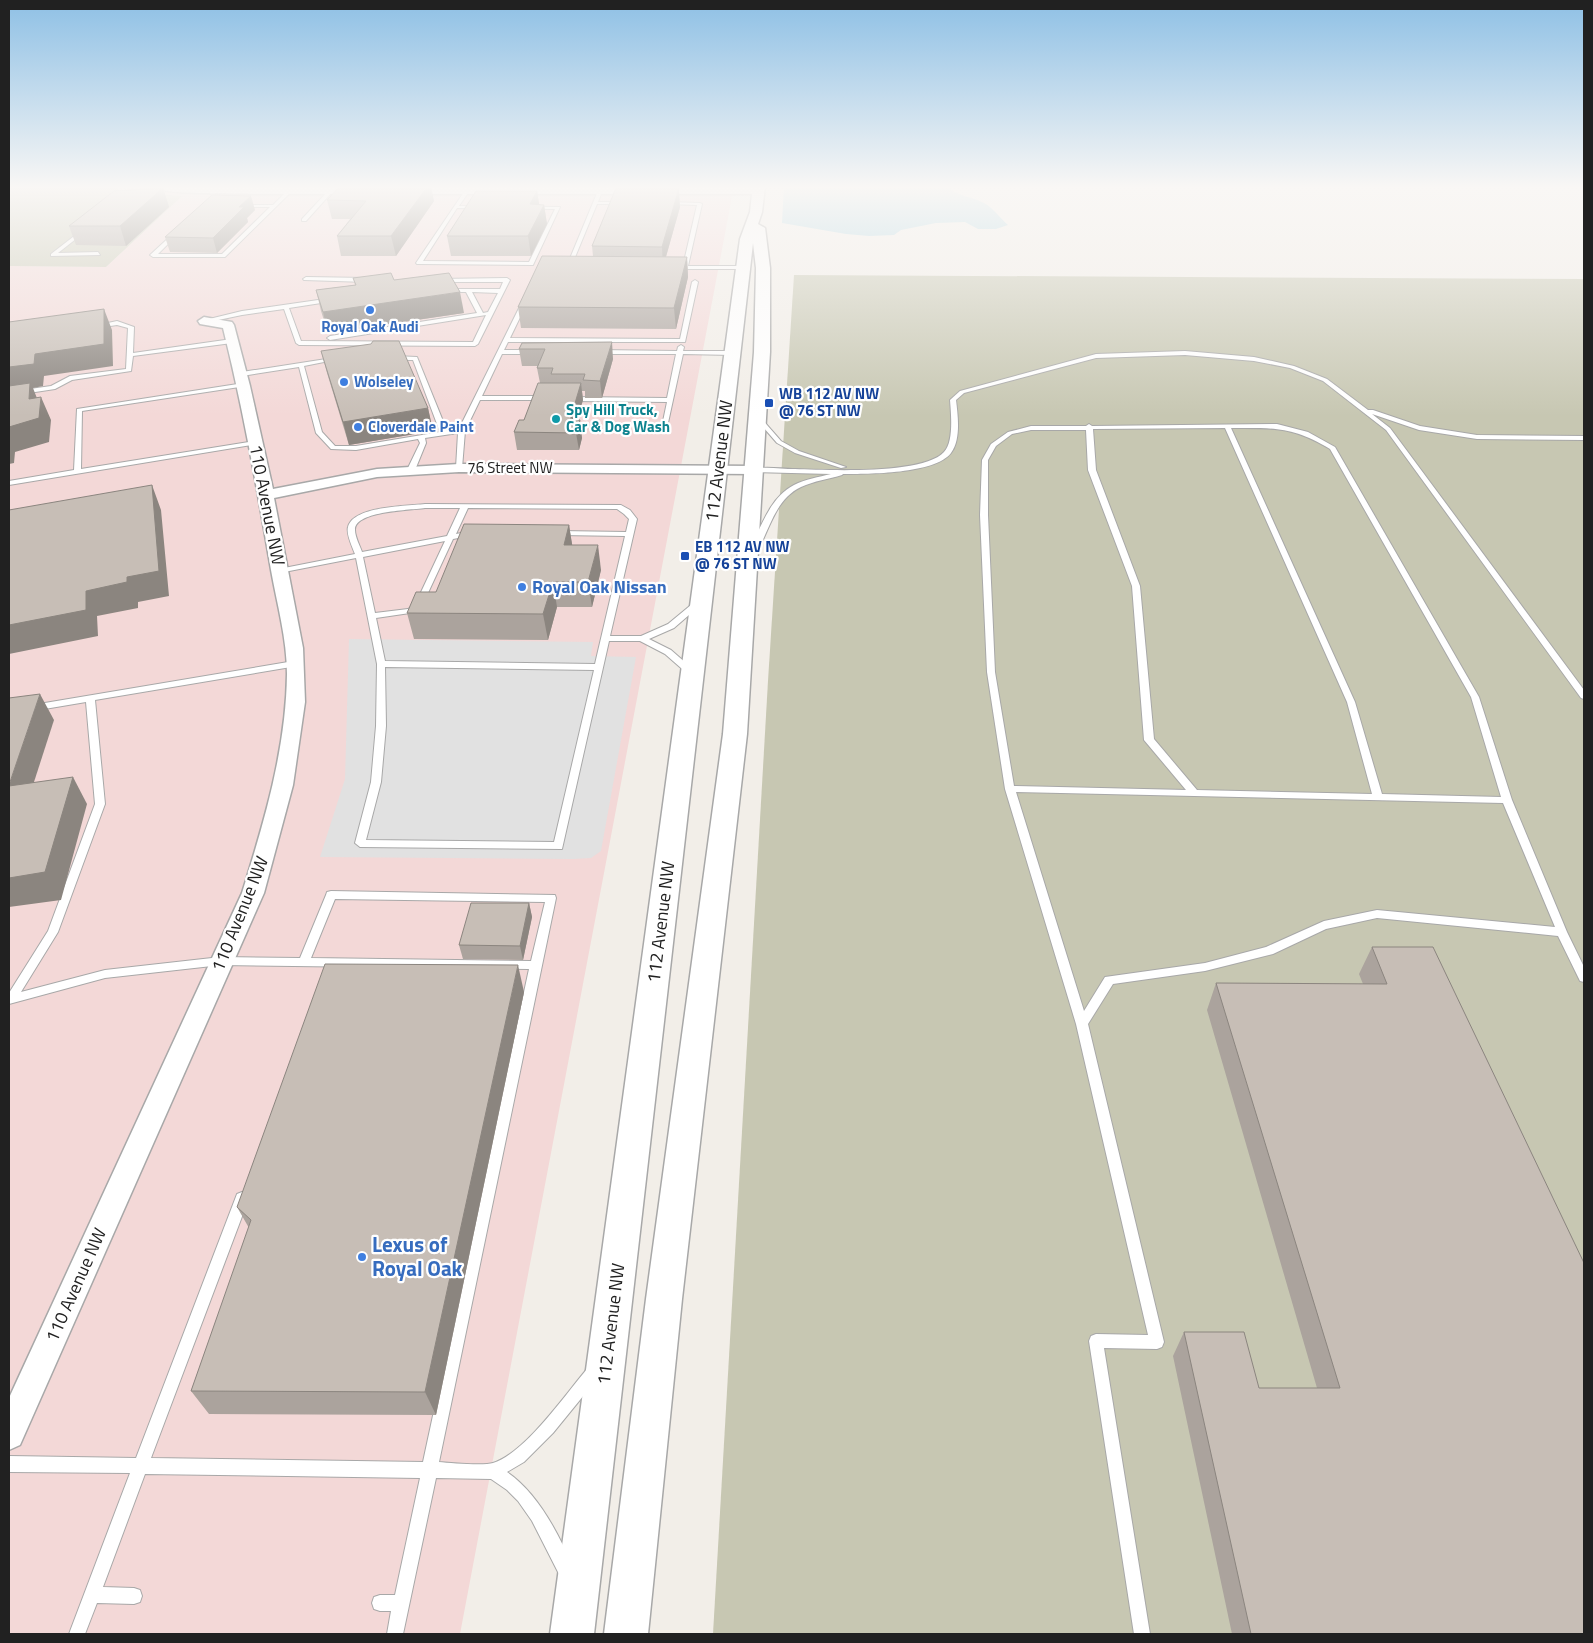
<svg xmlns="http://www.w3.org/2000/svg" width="1593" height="1643" font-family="'Titillium Web',sans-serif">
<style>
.commercial{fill:#f3d8d7}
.construction{fill:#c7c7b2}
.parking{fill:#e1e1e1}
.water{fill:#a7d3e1}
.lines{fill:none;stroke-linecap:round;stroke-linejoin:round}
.service-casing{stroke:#a8a8a8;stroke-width:2}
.minor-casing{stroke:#a8a8a8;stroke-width:3}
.tertiary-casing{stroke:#a8a8a8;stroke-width:3}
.service{fill:#fff;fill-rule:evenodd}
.minor{fill:#fff;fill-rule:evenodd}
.tertiary{fill:#fff;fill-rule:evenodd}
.wall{fill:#aba39d}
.shaded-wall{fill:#8b857f}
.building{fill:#c7beb6;stroke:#8b857f}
.shop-dot{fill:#3f7fe0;stroke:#fff;stroke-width:2}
.transit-dot{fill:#1a4fb4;stroke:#fff;stroke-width:2}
.culture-dot{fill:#0f9aa8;stroke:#fff;stroke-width:2}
.labels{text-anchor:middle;stroke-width:4.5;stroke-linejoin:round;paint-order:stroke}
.far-shop-label{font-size:15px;font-weight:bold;fill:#366cbe;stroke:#fff;text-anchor:start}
.far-transit-label{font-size:15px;font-weight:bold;fill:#164399;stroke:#fff;text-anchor:start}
.far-culture-label{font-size:15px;font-weight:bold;fill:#0d838f;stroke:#fff;text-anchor:start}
.far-street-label{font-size:15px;fill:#212121;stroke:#fff}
.street-label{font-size:18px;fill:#212121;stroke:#fff}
.shop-label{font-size:18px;font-weight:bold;fill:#366cbe;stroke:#fff;text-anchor:start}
.near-shop-label{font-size:21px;font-weight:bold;fill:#366cbe;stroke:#fff;text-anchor:start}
</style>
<rect width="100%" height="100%" fill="#f2eee8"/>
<polygon class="commercial" points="112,186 734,186 460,1634 9,1634 9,266 106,267 182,196 121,191"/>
<g class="construction">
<polygon points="9,186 113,186 121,191 182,196 106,267 9,266"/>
<polygon points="794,275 1584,279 1584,1634 713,1634 768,681"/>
</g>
<polygon class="parking" points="349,639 593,642 591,656 636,657 601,851 591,858 573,859 320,857 345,779"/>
<path class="water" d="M784,186l164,1c10,10 23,9 36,16 9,5 16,15 24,22l-12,4h-18l-13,-7 -29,1 -35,7 -7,5 -25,1 -23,-2 -64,-11z"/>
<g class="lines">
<g class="service-casing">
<g id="service">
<polygon points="600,186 604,186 598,202 624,202 626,203 624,204 597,204 571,267 566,268"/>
<path d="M466,189l4,1 -11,16 101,1 -27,58 -116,-1 -1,-1zM457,208l98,1 -26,53 -106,-1z"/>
<polygon points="288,190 292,191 225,257 153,257 150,255 176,231 178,234 158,254 222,254 270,207 243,207 241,205 273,205"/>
<polygon points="329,190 333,191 306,221 302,221 302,219"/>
<polygon points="668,202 700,203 702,204 688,266 743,266 746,268 745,269 672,269 672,267 683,266 697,205 666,204"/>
<polygon points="82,230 86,231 58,253 98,252 100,255 51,256 51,254"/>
<polygon points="306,277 367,278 370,280 367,282 304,280 303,279"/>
<path d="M507,278l3,2 -32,64 -3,2 -176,-1 -3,-2 -12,-34 -42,6 -38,8 -3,-2 41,-10 90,-13 2,1v2l-45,7 12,33 172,1 13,-27 -156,25 -3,-2 3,-2 147,-23 -11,-21h-20l-3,-2 1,-1h56l3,-7h-64l-3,-2 1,-1zM472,292l26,1 -10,19 -5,1z"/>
<polygon points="695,280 698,282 685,342 508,342 504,350 532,350 535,352 532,354 502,354 482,396 545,396 548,398 545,400 480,400 465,431 462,468 459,470 456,468 458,433 425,438 426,443 415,470 409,471 407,470 420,443 418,439 356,450 331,449 316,433 299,367 242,376 239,374 242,372 339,357 339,359 304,366 322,432 335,446 356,446 440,432 413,360 394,360 391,358 394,356 417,357 447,431 459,429 522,302 527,303 510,338 680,339 692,282"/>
<polygon points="117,321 134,327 133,353 232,339 235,341 232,343 133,356 131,371 72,380 55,389 9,396 9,392 51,386 70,376 126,369 128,328 117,325 97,328 94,326"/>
<polygon points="681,345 684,347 683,351 733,351 736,353 733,355 683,354 666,432 661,431 667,402 572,401 569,399 572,397 667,398 676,354 599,354 596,352 599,350 677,351 678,347"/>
<path d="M1185,351l69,6 40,9 33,13 41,31h5l47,16 57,9 107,1v4l-107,-1 -58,-9 -47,-16 18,14 194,262v9l-3,-1 -195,-268 -63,-49 -33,-13 -36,-7 -69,-6 -89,3 -132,35 -8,7c2,16 5,40 -5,53 -16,21 -83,21 -108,21l-1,1c-13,4 -28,6 -41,12 -26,12 -32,44 -45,67h-6l-1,-2c11,-23 21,-55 45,-67 11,-6 25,-8 37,-11l-76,-2 -2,-1v-2c13,-3 28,0 42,0 31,1 128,6 149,-17 10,-10 7,-39 6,-52l10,-9 136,-37z"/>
<polygon points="244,383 246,384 246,386 82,411 81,469 255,441 257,442 257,444 9,485 9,481 74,470 77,409"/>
<polygon points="759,417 761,418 781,441 799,451 846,467 841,468 795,453 777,443 756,419"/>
<path d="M1089,424l3,2 185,-2 31,8 27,15 144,250 33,103 55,132 17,35v15l-4,-1 -22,-45 -181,-18 -51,11 -53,25 -68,17 -92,13 -25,40 76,318 -2,5 -5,2 -53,-1 46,286h-16l-45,-293 2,-5 5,-2 52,1 -72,-311 -71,-235 -18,-117 -7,-157 2,-55 9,-16 17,-12 23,-6h55zM1225,428l122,274 25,92 -175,-4 -43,-51 -14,-153 -44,-116 -3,-41zM1231,428c43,0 61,-2 99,21l141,248 30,100 -119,-3 -27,-92zM1031,430h55l2,40 44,116 12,154 42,50 -172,-4 -19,-114 -7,-157v-55l8,-14 16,-12zM1016,792l487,11 52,124 -178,-17 -53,11 -58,26 -61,16 -100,14 -21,34z"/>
<path d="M425,504l196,1 9,5 7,9 -27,117h31l27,-12 29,-24h6l1,2 -30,26 -25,11 22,11 24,21 1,2 -1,2h-6l-24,-21 -25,-13h-31l-47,208 -202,-2 -5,-4 16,-61 5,-56 1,-62 -21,-106 -77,15 -4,-2 4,-2 76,-15c-3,-8 -9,-20 -7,-27 5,-21 59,-21 77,-23zM425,508h35l-13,28 -85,16c-2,-6 -7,-15 -7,-22 -1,-19 57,-20 70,-22zM468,508l149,1 7,5 5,5 -3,13 -67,-1 -4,2 4,2 66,1 -30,128 -210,-3 -9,-43 34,-5 11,-5 32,-69 22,-4 1,-2 -4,-2 -16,3zM445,541l-30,64 -7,4 -33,4 -12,-56zM385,667l209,3 -40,172 -188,-2 15,-58 5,-56z"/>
<path d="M294,661l4,3 -1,2 -202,34 10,104 -47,128 -37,60 84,-22 116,-13 79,1 26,-63 1,-3 4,-1 224,4 1,3 -117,564c11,1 45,4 54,1 32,-10 72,-68 94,-94l5,-2 5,2 2,5 -2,5 -44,54 -29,29 -17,10c31,21 53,64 67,98l-2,6 -6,2 -6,-2 -28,-55 -14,-20 -11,-11 -16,-11 -55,-1 -33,156h-16l4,-23h-11l-6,-2 -2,-6 2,-6 6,-2h15l25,-117 -275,-4 -42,113 31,1 6,2 2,6 -2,6 -6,2 -37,-1 -12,31h-16l61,-161 -121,-1v-16l127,2 101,-264 5,-2 5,2 2,4 -98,260 272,4 106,-493 -308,-4 -116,13 -96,26v-11l39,-62 47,-127 -9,-102 -77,13v-6zM335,899l210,3 -14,59 -220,-3z"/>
</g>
</g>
<g class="minor-casing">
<path id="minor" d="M204,317l28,5 2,3 16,61 23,103 104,-20 82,-5 296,2 7,4 -7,4 -296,-2 -82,5 -103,21 29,150 2,54 -12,83 -29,108 -244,552 -11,5v-52l233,-505c22,-71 44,-143 45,-219 0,-35 -10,-70 -16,-104 -14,-82 -28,-162 -48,-242l-23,-4 -2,-3z"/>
</g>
<g class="tertiary-casing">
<path id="tertiary" d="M149,186h616l-3,26 -4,12 7,4 5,40v84l-23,382 -65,565 -34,335h-44l42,-335 77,-565 31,-382 2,-84 -3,-25 -159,1391h-44l190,-1395 10,-27 2,-18h-499c-17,-1 -95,1 -104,-8z"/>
</g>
<use href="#service" class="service"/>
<use href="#minor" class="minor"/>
<use href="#tertiary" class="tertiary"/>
</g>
<g class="wall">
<polygon points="163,188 169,207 126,246 76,245 69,226"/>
<polygon points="537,191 539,204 544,205 547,224 531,256 451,256 447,236"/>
<polygon points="327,200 434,201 396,256 341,256 337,236 350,219 332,219"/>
<polygon points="680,207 666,257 687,257 688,277 676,329 521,328 518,307 593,256 592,246"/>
<polygon points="255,210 247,218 248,222 217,253 170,252 165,237"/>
<polygon points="353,278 394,280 464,313 328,333 321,311 316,290 355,285"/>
<polygon points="522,343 613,359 602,398 585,398 585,391 582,391 583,400 577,420 582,438 579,450 517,450 514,432 524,420 540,383 537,368 538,366 522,366 519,349"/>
<polygon points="321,351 428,408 433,431 349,445 327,373"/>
<polygon points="569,525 572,545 601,570 592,607 557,607 548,640 414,639 407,613 436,592"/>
<polygon points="529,903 532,917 523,960 463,959 459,945"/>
<polygon points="1372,947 1433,947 1584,1634 1232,1634 1173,1356 1184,1332 1259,1388 1317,1388 1207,1010 1216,983 1363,984 1359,974"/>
<polygon points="524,992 436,1415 209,1414 191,1391 249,1228 237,1207"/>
</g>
<g class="shaded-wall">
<polygon points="428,186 431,186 434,201 396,256 391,236"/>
<polygon points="163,188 169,207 126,246 120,226"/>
<polygon points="679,188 680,207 663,267 662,247"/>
<polygon points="537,191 540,210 530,204"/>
<polygon points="251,196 255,210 247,218 248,222 217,253 213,238 239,207"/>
<polygon points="544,205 547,224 531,256 528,236"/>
<polygon points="687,257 688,277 676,329 674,308"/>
<polygon points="460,292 464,313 328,333 323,312"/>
<polygon points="104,309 112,330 113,366 44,376 43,386 33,388 40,406 41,397 51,420 49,442 15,452 14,463 9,464 9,367 35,354"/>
<polygon points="612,342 613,359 602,398 600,381"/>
<polygon points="581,383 583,400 573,433 570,420"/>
<polygon points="428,408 433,431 349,445 343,422"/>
<polygon points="580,420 582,438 579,450 576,433"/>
<polygon points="152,485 161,510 169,596 138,602 138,608 97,616 98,636 9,654 9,625 86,591 127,577"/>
<polygon points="569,525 573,550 564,545"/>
<polygon points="598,545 601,570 592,607 588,582"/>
<polygon points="553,582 557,607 548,640 543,614"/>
<polygon points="40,694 54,720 24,813 9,785"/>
<polygon points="73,777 87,804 61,900 9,907 9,878"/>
<polygon points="529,903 532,917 523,960 520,946"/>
<polygon points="518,965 524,992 436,1415 425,1392"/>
</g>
<g class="building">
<polygon points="340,186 428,186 391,236 337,236 366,201 327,200"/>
<polygon points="163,188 120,226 69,226 114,191"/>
<polygon points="616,188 679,188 662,247 592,246"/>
<polygon points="476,191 537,191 530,204 544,205 528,236 447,236"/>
<polygon points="212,195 251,196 239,207 244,207 213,238 165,237"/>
<polygon points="542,256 687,257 674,308 518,307"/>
<polygon points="391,273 394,280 449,273 460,292 323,312 316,290 356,285 353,278"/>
<polygon points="104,309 104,344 35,354 34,364 9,367 9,322"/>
<polygon points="373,341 399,341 428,408 343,422 321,351 371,344"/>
<polygon points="612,342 600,381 583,380 585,374 551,374 553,368 537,368 545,349 519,349 522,343"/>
<polygon points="30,383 29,399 41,397 39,418 9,427 9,386"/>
<polygon points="538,383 581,383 570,420 580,420 576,433 514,432 519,420 524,420"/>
<polygon points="152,485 159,571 127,577 127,582 86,591 86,610 9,625 9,510"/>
<polygon points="464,524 569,525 564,545 598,545 588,582 553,582 543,614 407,613 416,592 436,592"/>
<polygon points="40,694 9,785 9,698"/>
<polygon points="73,777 45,872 9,878 9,786"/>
<polygon points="471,903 529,903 520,946 459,945"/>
<polygon points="1372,947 1433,947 1584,1263 1584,1634 1251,1634 1184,1332 1244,1332 1259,1388 1340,1388 1216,983 1387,984"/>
<polygon points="325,964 518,965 425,1392 191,1391 251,1220 237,1207"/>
</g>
<linearGradient id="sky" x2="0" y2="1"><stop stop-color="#8ec0e5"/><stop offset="0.45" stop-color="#f9f7f5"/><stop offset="1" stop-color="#f9f7f5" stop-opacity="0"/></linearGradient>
<rect width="1593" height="416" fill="url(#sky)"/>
<g class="shop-dot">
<circle cx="370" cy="310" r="5"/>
<circle cx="344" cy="382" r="5"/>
<circle cx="358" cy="427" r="5"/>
<circle cx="522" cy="587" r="5"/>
<circle cx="362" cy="1257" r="5"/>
</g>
<g class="transit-dot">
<rect x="764" y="398" width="10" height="10" rx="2.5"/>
<rect x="680" y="551" width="10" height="10" rx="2.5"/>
</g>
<circle class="culture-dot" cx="556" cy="419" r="5"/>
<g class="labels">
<g class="far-shop-label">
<text x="370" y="332" text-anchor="middle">Royal Oak Audi</text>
<text x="354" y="387">Wolseley</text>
<text x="368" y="432">Cloverdale Paint</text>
</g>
<g class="far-transit-label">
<text x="779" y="399">WB 112 AV NW<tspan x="779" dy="17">@ 76 ST NW</tspan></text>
<text x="695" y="552">EB 112 AV NW<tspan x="695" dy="17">@ 76 ST NW</tspan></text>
</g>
<g class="far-culture-label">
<text x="566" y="415">Spy Hill Truck,<tspan x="566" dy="17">Car &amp; Dog Wash</tspan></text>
</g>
<g class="far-street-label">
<text x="510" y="473">76 Street NW</text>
</g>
<g class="street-label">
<text transform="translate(719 461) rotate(-83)" y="6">112 Avenue NW</text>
<text transform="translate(267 505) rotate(79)" y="6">110 Avenue NW</text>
<text transform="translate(240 914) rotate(-68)" y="6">110 Avenue NW</text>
<text transform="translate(661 922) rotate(-83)" y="6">112 Avenue NW</text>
<text transform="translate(76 1285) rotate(-66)" y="6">110 Avenue NW</text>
<text transform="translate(611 1324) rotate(-83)" y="6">112 Avenue NW</text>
</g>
<g class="shop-label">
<text x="532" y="593">Royal Oak Nissan</text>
</g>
<g class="near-shop-label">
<text x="372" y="1252">Lexus of<tspan x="372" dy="24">Royal Oak</tspan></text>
</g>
</g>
<rect width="1593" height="1643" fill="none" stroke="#212121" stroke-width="20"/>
</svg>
